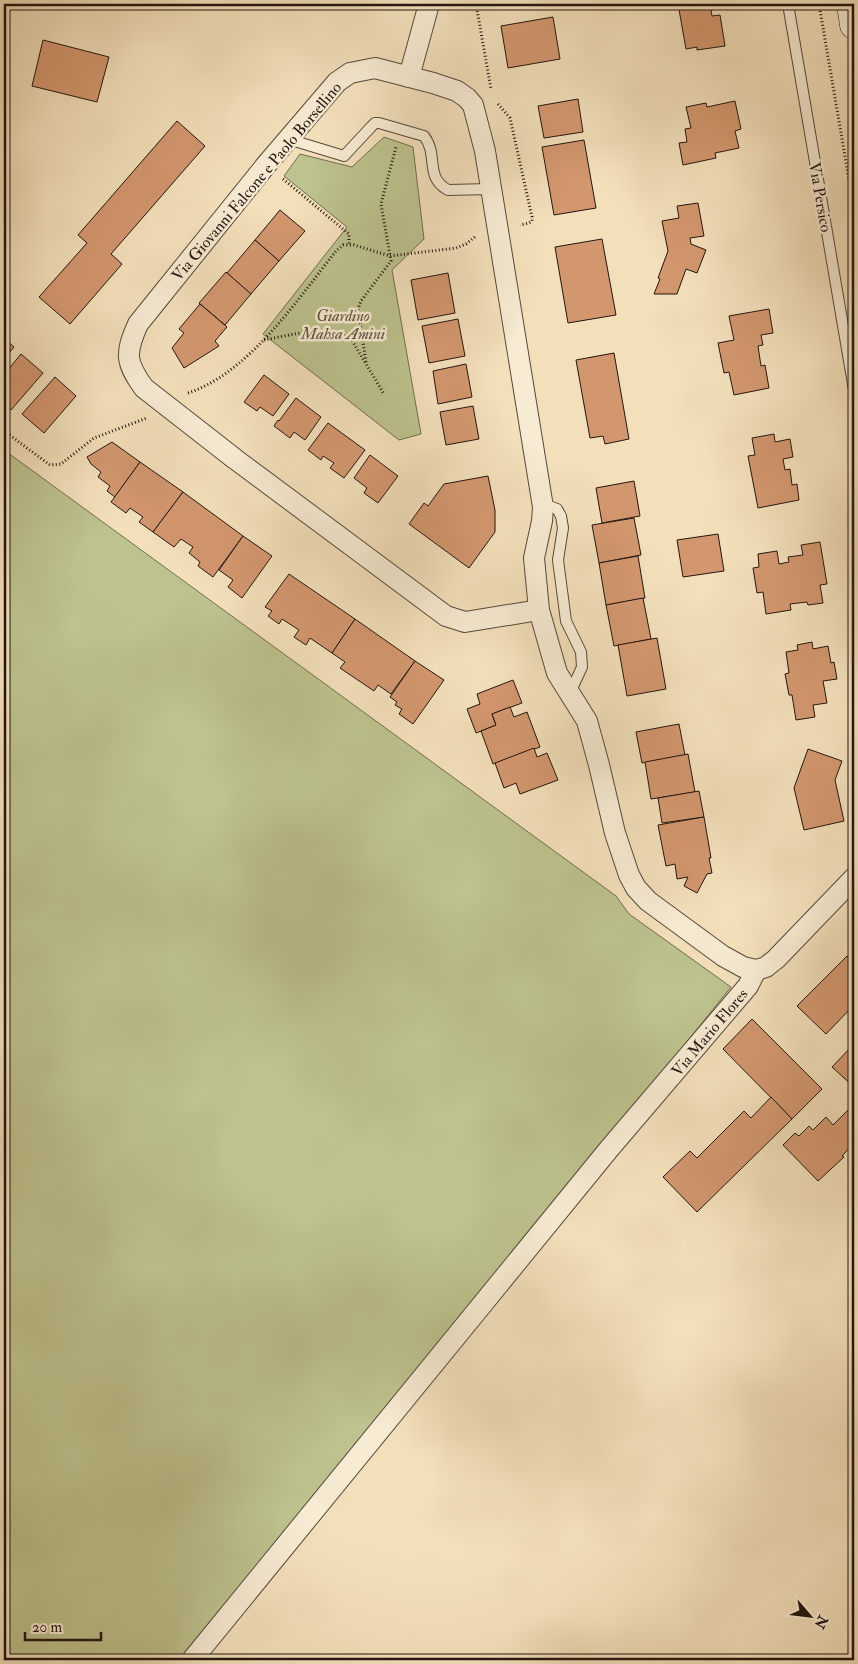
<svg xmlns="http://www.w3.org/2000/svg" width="858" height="1664" font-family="'IM FELL Double Pica',serif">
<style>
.green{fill:#bdc28e;stroke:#706c4f}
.building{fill:#d3976f;stroke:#231510}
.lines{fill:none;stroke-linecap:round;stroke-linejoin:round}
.lane-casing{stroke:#57483b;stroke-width:12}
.street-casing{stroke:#57483b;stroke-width:22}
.secondary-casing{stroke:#231510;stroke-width:29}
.path{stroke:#231510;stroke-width:3;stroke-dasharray:1 2.5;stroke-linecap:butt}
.lane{stroke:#f7ebd3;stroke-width:10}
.street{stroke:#f7ebd3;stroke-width:20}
.secondary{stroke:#f7ebd3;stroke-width:28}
.labels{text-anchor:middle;stroke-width:5;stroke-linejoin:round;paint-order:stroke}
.street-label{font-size:16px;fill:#231510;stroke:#f7ebd3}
.park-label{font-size:16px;font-style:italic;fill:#59523c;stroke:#f7ebd3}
</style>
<rect width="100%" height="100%" fill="#f3e0bb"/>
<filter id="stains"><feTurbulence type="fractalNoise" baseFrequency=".004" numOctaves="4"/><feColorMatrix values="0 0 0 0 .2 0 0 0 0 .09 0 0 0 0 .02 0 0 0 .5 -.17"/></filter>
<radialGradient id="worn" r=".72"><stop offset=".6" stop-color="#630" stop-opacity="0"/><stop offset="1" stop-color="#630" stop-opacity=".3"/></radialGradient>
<g class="green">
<polygon points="384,137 413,147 424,239 392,270 421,434 399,440 263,334 347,227 284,176 300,154 352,167"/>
<polygon points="4,450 616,896 629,914 731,987 190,1660 4,1660"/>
</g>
<g class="building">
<polygon points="678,4 710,4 712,16 720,15 725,46 697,50 697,47 686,49"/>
<polygon points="553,17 560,59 508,68 501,26"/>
<polygon points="43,40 109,57 97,102 32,86"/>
<polygon points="578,99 583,132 544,138 538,106"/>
<polygon points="735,101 741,129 735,131 739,148 715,153 716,158 683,165 679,143 687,142 685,129 691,128 686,107 706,103 707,107"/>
<polygon points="177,121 205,146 111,254 122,264 70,324 39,297 87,243 78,235"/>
<polygon points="584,140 596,208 554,215 542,147"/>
<polygon points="698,203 704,236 690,238 691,244 706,250 697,273 686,269 677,294 654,294 660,279 658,278 668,251 662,221 679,218 677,206"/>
<polygon points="280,210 305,231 279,261 255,240"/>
<polygon points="602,239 616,315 568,323 555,247"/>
<polygon points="255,240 279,261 251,294 227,273"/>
<polygon points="226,272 251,294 225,325 199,303"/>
<polygon points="448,273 455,313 418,320 411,280"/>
<polygon points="200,304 227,327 215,341 219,346 184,368 172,348 184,333 179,329"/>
<polygon points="769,309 773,333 761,335 763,345 758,346 761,366 765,365 769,388 734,395 729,372 724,373 718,343 734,340 729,316"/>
<polygon points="458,319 465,356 429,363 422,326"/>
<polygon points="4,338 14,347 4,359"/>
<polygon points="614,353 629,439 605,444 603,436 590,438 576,360"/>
<polygon points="21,354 43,373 11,410 4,403 4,375"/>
<polygon points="466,364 472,397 438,404 433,371"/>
<polygon points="264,375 289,394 273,416 260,407 257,411 244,402"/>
<polygon points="55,377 76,396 44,433 22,414"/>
<polygon points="296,398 321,417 305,440 294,432 290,438 274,426 278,420 279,421"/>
<polygon points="473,406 479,439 446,445 440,412"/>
<polygon points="328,423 365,450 344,478 330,468 334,463 323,456 321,460 308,450"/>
<polygon points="774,434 775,442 790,439 793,457 783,459 785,470 790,469 792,485 797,484 799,500 758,508 748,456 755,455 752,438"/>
<polygon points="112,442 140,462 115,497 107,491 110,486 98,477 101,472 91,464 87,457"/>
<polygon points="370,455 398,476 378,503 364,493 367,488 354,478"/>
<polygon points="140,462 183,492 153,532 139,522 143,517 130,508 126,513 111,502"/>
<polygon points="488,476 495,510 495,532 469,568 409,524 424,503 428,506 444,484"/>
<polygon points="634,481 640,516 602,523 596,488"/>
<polygon points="183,492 243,536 213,577 198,566 200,562 189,553 193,547 181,539 174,547 153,532"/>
<polygon points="634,518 641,555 599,563 592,525"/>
<polygon points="718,534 724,571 683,577 677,540"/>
<polygon points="243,536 272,556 242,598 228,587 233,580 219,570"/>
<polygon points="820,542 827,584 820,585 823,603 808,605 807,602 790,604 791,610 766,614 763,592 757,593 753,568 759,567 758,554 777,551 779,564 789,562 788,557 803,555 801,545"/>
<polygon points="638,556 645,598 606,605 599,563"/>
<polygon points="289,574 355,619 332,653 310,638 306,645 294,637 299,630 282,619 279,624 268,616 272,611 265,607"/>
<polygon points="643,598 651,639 614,646 606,605"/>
<polygon points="355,619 415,661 391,694 378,685 374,691 340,668 345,662 332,653"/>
<polygon points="657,638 666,689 627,696 618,645"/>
<polygon points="812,642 813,649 828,646 831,663 834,662 837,679 823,681 827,703 813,705 815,717 796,720 792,695 789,695 785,674 789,673 786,652 798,650 797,645"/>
<polygon points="415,661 444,680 413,724 399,714 402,709 395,705 397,702 390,697"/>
<polygon points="513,680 522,703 492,714 496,725 476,733 467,709 480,704 477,694"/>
<polygon points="510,707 514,717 527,712 540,747 493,764 481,731 496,725 492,714"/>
<polygon points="679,724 685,755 642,763 636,732"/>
<polygon points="534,748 537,757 547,753 558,780 520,794 516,783 504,788 495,763"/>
<polygon points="808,749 842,761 835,780 844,821 804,830 794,788"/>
<polygon points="688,754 695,792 651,799 645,762"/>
<polygon points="699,791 704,817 662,823 658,798"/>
<polygon points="704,817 711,858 709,858 712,873 707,874 697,893 684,886 688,877 677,879 675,864 666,866 658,825"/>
<polygon points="847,956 854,963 854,1005 826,1034 797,1006"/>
<polygon points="752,1019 822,1089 792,1119 723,1049"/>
<polygon points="852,1046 854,1048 854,1087 832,1067"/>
<polygon points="771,1097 792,1119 697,1212 663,1177 690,1151 697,1158 744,1111 751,1118"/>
<polygon points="854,1104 854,1143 842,1156 844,1157 818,1181 783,1145 795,1133 799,1136 809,1126 813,1130 826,1117 833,1125"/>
</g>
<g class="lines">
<g class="lane-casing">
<g id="lane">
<polyline points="788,4 854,390"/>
<path d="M288,139l56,17 27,-29 4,-4h4l45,13c15,19 0,41 24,54l42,-1"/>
<polyline points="542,503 557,509 561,516 563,528 558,560 566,621 581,652 582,667 570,693"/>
</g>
</g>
<g class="street-casing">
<g id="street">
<polyline points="409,77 429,4"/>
<path d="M539,610l-74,12 -19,-6 -211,-157 -91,-71c-19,-26 -19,-35 -6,-64l128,-159 71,-83 13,-9 25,-5 58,15 24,8 10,7 6,7 12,46 58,356 -1,14 -8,37 5,52 18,63 30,48 12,44 16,68 14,42 7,13 12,13 75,55 20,11 13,3 10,-3 10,-8 78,-81"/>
<polyline points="192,1660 609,1149 748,986 756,970"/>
</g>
</g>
<g class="secondary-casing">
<polyline id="secondary" points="851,4 854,25"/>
</g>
<g class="path">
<polyline points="476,4 491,89"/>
<polyline points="819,4 854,209"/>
<polyline points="498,104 510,118 532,217 532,221 529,223 520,225"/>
<polyline points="283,179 349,234 349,245"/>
<path d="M264,340c28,-5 61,-16 87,-1l33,55"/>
<polyline points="366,362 358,309 361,301 391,261 381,204 396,147"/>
<path d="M188,393c61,-20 109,-93 148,-142l7,-6h11l36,11 66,-8 10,-4 10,-8"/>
<polyline points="4,431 50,465 61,464 94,438 147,418"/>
</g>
<use href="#lane" class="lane"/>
<use href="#street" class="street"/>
<use href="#secondary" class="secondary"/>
</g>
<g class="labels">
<g class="street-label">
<text transform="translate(256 181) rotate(-50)" y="6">Via Giovanni Falcone e Paolo Borsellino</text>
<text transform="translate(821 197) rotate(80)" y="6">Via Persico</text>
<text transform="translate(709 1032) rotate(-50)" y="6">Via Mario Flores</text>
</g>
<g class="park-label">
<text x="343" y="321">Giardino<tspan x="343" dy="18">Mahsa Amini</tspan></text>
</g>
</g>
<rect width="858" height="1664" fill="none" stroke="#f3e0bb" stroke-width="20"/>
<rect x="5" y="5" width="848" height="1654" fill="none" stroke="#231510" stroke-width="2.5"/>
<rect x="10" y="10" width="838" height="1644" fill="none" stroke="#231510"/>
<g transform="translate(810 1616) rotate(118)" stroke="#f7ebd3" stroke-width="4" paint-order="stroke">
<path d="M0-4L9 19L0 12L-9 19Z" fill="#231510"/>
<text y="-8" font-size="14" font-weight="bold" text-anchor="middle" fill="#231510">N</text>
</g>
<path d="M25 1632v8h76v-8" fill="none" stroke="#231510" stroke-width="2.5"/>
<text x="32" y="1632" font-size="15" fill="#231510" stroke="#f7ebd3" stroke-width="4" paint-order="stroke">20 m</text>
<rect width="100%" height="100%" filter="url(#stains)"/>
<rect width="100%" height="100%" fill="url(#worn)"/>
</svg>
